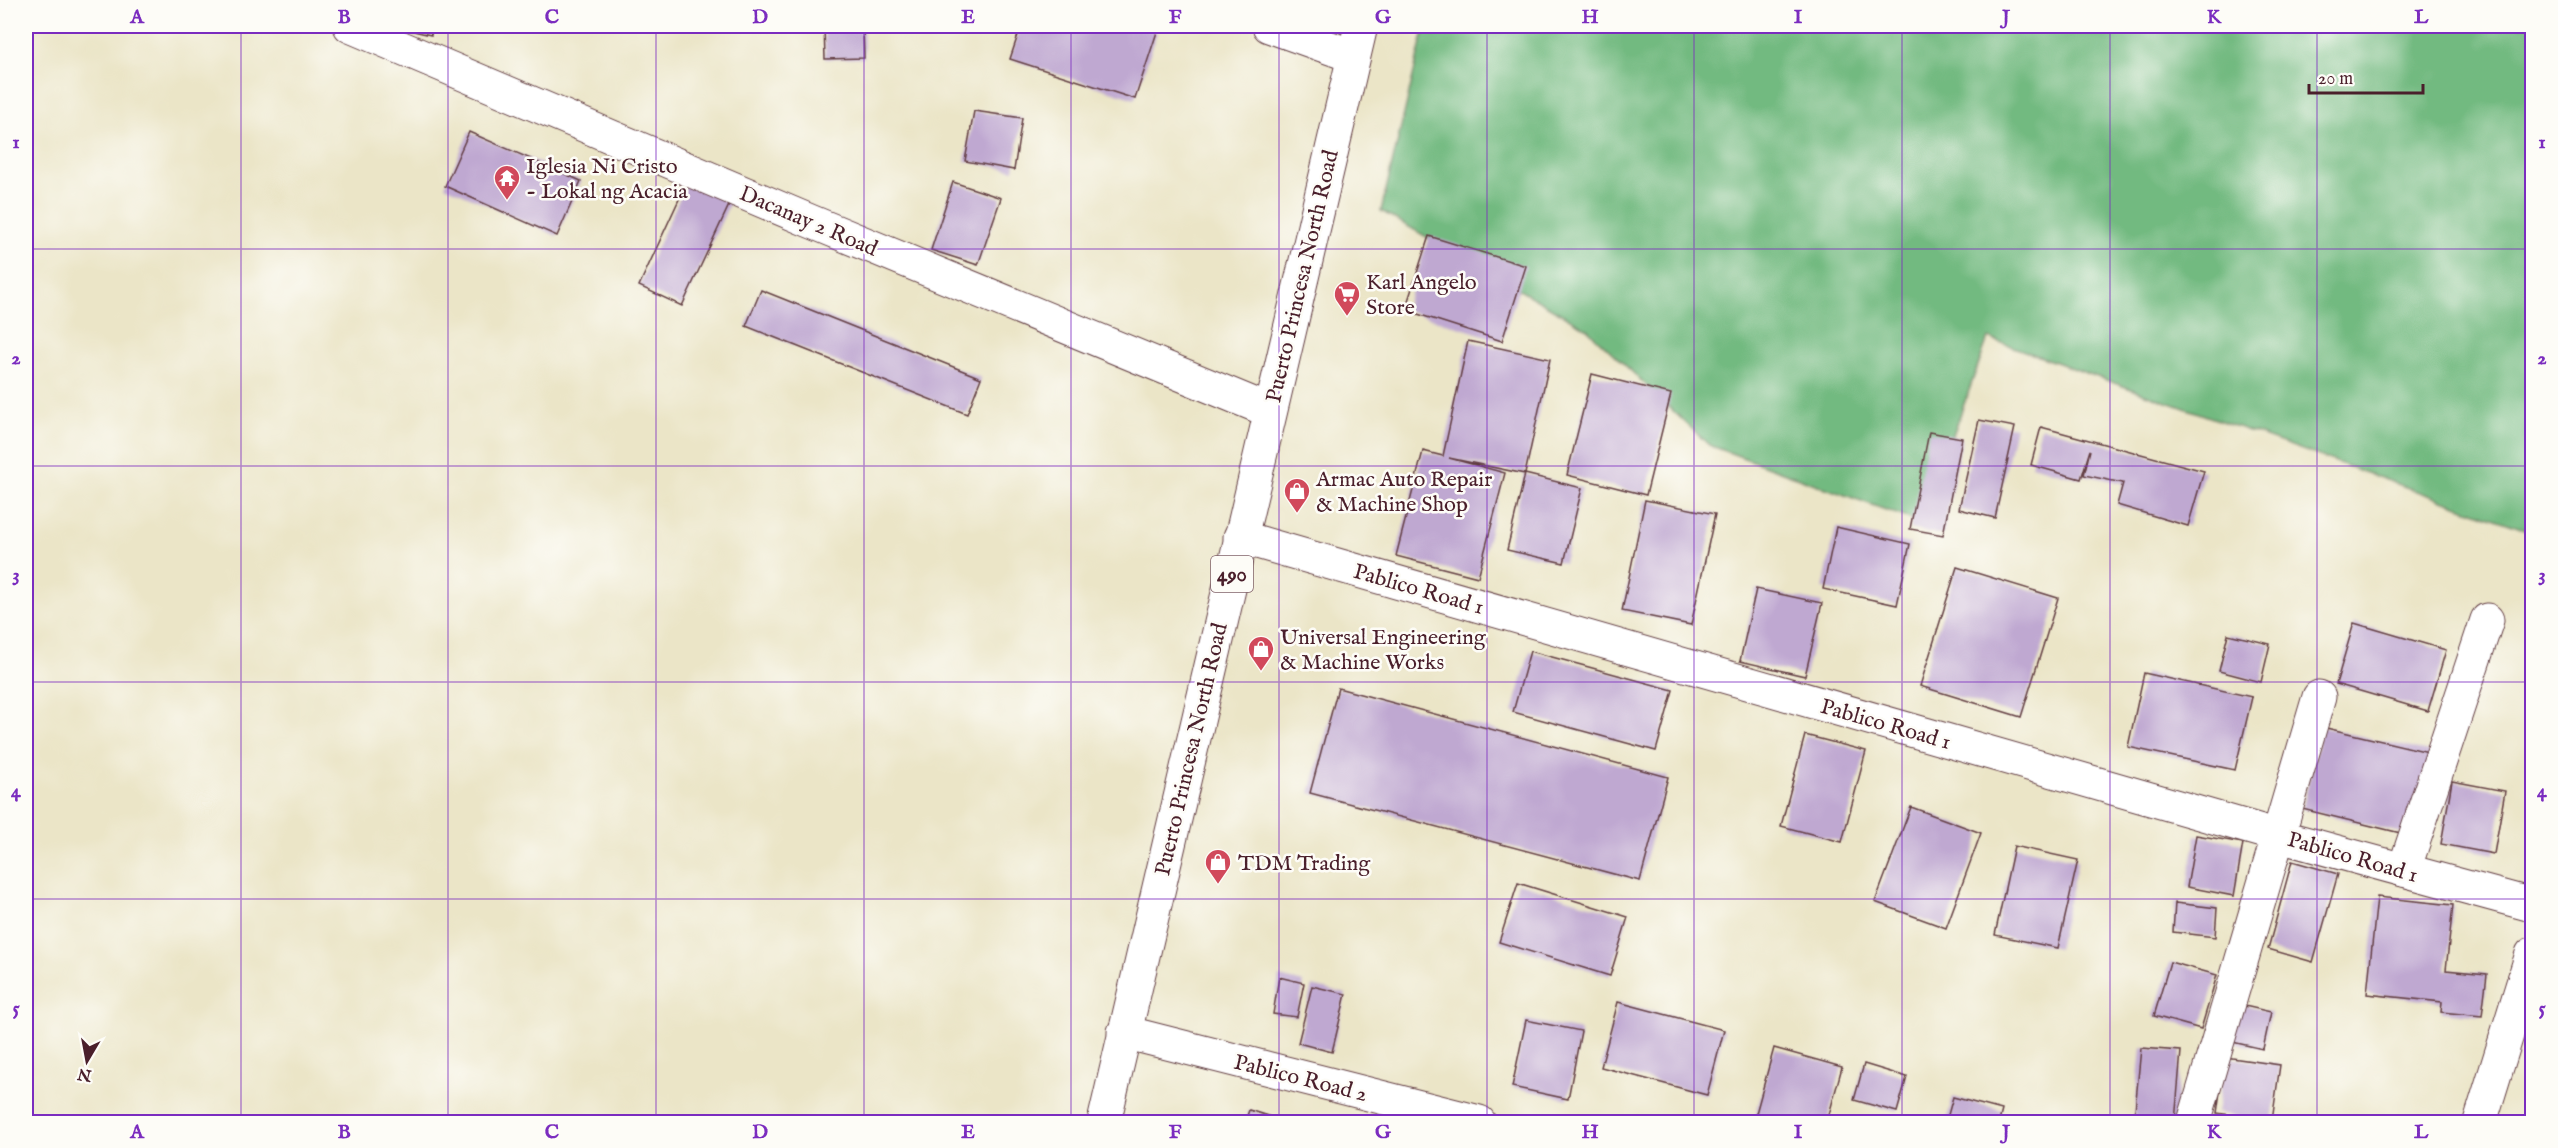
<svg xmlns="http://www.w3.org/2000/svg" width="2558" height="1148" font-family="'IM FELL English',serif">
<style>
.forest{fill:#72ba80;stroke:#5e6c56;stroke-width:1.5}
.building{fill:#bfa8d1}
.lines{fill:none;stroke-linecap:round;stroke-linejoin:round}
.minor-casing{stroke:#623d42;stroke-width:35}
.major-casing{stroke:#623d42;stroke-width:35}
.minor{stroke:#fff;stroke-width:33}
.major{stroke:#fff;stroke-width:33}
.grid{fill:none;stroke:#7b2cbf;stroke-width:1.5;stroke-opacity:0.55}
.labels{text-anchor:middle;stroke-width:5;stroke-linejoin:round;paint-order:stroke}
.shield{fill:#fdfcf7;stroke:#806168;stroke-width:1.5}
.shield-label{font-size:21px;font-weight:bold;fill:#4a1f2b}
.poi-label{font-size:22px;fill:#4a1f2b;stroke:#fdfcf7;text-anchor:start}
.street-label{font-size:22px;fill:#4a1f2b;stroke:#fdfcf7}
.neatline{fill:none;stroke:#7b2cbf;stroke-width:2}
.grid-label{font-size:20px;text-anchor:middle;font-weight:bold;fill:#7b2cbf}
</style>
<rect width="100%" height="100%" fill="#fdfcf7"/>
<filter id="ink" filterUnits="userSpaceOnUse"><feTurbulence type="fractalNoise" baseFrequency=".0167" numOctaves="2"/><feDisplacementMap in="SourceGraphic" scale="12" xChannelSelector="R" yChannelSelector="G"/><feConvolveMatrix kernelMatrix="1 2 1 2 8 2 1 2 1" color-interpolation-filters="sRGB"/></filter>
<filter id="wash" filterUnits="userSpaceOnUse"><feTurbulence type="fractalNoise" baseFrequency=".008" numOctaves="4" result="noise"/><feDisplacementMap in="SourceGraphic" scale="24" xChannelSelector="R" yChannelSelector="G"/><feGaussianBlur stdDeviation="1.35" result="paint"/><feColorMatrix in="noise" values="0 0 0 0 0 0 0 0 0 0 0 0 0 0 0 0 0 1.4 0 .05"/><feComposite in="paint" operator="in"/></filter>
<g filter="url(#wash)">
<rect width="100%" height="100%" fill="#ebe5c7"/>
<polygon class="forest" points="1425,26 2532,26 2532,532 1988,338 1921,523 1709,445 1586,328 1381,211"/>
<g id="blocks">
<g class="building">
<polygon points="392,26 433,26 431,35"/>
<polygon points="824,26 863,26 864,58 825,59"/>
<polygon points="1021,26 1138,26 1157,32 1135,99 1010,59"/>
<polygon points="974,111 1022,118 1014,170 965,161"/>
<polygon points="469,132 581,181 557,236 445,186"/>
<polygon points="687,182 730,203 682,306 639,286"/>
<polygon points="953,182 1001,198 978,265 931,250"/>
<polygon points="1429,236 1526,266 1502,341 1405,310"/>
<polygon points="761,290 981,378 967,414 746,326"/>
<polygon points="1468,341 1550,359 1525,474 1449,458 1505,473 1478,577 1396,556 1423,451 1443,456"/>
<polygon points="1592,374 1671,394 1646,495 1567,475"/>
<polygon points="1979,420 2015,427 1995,518 1959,509"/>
<polygon points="2041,427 2204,471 2188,526 2117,505 2123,483 2084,475 2090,450 2081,479 2031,465"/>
<polygon points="1929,432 1962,438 1943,535 1910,529"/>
<polygon points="1525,474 1582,488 1564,563 1507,550"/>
<polygon points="1645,500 1715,514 1691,625 1622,611"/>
<polygon points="1836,527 1910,544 1897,605 1823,589"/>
<polygon points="1957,567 2058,598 2021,717 1920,686"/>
<polygon points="1756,589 1822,603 1805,676 1740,661"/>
<polygon points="2354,623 2446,650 2428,711 2336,684"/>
<polygon points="2228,634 2270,644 2261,682 2219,671"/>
<polygon points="1530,651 1673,690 1656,751 1513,712"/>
<polygon points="2144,673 2252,697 2235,770 2128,747"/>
<polygon points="1338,688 1668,777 1640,881 1310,793"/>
<polygon points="2322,727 2433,753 2413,836 2302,809"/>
<polygon points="1805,735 1866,751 1842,842 1781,826"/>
<polygon points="2452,781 2505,791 2494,854 2441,844"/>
<polygon points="1911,807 1981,833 1946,928 1875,902"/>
<polygon points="2196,835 2243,843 2234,896 2187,887"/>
<polygon points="2014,846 2078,860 2058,948 1995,935"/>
<polygon points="2292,861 2338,874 2313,962 2268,949"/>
<polygon points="1518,883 1628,917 1610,976 1499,942"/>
<polygon points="2377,897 2453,905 2446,970 2487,974 2482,1016 2441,1012 2442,1002 2367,994"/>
<polygon points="2175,903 2217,908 2215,937 2173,932"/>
<polygon points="2170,962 2217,975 2201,1029 2154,1016"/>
<polygon points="1279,977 1304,983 1297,1017 1273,1014"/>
<polygon points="1312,986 1346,994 1332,1052 1298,1043"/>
<polygon points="1618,1002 1724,1030 1707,1095 1601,1067"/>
<polygon points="2236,1004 2271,1012 2263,1049 2228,1041"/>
<polygon points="1526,1020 1581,1031 1568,1099 1512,1087"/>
<polygon points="1774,1048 1842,1067 1827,1122 1774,1122 1755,1117"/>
<polygon points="2141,1048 2181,1051 2175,1122 2134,1121"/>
<polygon points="2225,1057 2280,1065 2272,1121 2217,1113"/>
<polygon points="1864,1064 1907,1077 1897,1112 1854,1100"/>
<polygon points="1953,1097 2002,1110 1999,1122 1946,1122"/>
<polygon points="1249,1110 1287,1122 1245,1122"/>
</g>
</g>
</g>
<g filter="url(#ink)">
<use href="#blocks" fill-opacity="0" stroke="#623d42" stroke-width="1.5"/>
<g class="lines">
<g class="minor-casing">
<g id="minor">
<polyline points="350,26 810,221 1270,411"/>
<polyline points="1269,26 1353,56"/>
<polyline points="1240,537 2279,836 2532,905"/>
<polyline points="2404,870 2487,620"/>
<polyline points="1124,1032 1479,1122"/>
<polyline points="2194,1122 2319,697"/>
<polyline points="2480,1122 2532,954"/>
</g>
</g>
<g class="major-casing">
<polyline id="major" points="1104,1122 1361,26"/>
</g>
<use href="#minor" class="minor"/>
<use href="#major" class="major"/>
</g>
</g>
<path class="grid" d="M241,26v1096M448,26v1096M656,26v1096M864,26v1096M1071,26v1096M1279,26v1096M1487,26v1096M1694,26v1096M1902,26v1096M2110,26v1096M2317,26v1096M26,249h2506M26,466h2506M26,682h2506M26,899h2506"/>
<defs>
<g id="temple-pin" transform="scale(1.35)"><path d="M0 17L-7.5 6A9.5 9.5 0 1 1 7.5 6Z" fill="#d1495b" stroke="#fdfcf7"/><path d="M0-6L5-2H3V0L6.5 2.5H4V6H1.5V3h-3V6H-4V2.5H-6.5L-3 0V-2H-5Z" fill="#fff"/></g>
<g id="supermarket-pin" transform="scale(1.35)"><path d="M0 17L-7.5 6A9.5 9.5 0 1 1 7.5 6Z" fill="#d1495b" stroke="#fdfcf7"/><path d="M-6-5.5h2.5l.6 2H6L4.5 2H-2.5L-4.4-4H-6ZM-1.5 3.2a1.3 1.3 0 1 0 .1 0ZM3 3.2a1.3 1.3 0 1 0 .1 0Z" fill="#fff"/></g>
<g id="shop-pin" transform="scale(1.35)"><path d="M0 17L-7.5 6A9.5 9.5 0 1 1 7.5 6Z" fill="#d1495b" stroke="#fdfcf7"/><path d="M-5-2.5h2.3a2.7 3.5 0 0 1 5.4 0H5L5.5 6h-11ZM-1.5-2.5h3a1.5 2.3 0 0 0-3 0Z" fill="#fff"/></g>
</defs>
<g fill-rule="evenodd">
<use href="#temple-pin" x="507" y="178"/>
<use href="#supermarket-pin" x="1347" y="294"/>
<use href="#shop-pin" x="1297" y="491"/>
<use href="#shop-pin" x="1261" y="649"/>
<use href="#shop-pin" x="1218" y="862"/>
</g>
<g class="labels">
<rect class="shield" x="1211" y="556" width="42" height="36" rx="4.5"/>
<g class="shield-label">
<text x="1232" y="581">490</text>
</g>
<g class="poi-label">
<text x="526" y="173">Iglesia Ni Cristo<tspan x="526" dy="25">- Lokal ng Acacia</tspan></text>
<text x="1366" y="289">Karl Angelo<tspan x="1366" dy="25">Store</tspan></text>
<text x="1316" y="486">Armac Auto Repair<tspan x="1316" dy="25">&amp; Machine Shop</tspan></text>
<text x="1280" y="644">Universal Engineering<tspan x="1280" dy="25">&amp; Machine Works</tspan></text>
<text x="1238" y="870">TDM Trading</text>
</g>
<g class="street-label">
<text transform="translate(809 220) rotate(23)" y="8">Dacanay 2 Road</text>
<text transform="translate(1301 276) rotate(-77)" y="8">Puerto Princesa North Road</text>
<text transform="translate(1419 588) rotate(16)" y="8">Pablico Road 1</text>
<text transform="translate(1886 723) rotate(16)" y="8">Pablico Road 1</text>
<text transform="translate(1190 749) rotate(-77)" y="8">Puerto Princesa North Road</text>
<text transform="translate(2353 856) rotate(16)" y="8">Pablico Road 1</text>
<text transform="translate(1301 1077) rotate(14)" y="8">Pablico Road 2</text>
</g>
</g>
<rect width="2558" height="1148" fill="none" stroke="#fdfcf7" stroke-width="66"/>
<g transform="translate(87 1061) rotate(190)" stroke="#fdfcf7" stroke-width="4.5" paint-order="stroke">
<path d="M0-4.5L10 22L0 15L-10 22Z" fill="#4a1f2b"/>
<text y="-9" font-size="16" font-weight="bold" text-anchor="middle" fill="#4a1f2b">N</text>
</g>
<path d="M2309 84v9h114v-9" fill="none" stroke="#4a1f2b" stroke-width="3"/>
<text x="2318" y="84" font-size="18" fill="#4a1f2b" stroke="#fdfcf7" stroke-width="4.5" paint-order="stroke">20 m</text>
<rect x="33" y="33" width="2492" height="1082" class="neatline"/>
<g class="grid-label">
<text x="137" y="23">A</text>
<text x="344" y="23">B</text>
<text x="552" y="23">C</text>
<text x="760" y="23">D</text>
<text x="968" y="23">E</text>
<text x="1175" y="23">F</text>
<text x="1383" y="23">G</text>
<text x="1590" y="23">H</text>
<text x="1798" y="23">I</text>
<text x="2006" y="23">J</text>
<text x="2214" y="23">K</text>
<text x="2421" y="23">L</text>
<text x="16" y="148">1</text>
<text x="2542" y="148">1</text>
<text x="16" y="364">2</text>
<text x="2542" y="364">2</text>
<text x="16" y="581">3</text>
<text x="2542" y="581">3</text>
<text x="16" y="797">4</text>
<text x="2542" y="797">4</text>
<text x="16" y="1014">5</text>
<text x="2542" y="1014">5</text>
<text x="137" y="1138">A</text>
<text x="344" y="1138">B</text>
<text x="552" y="1138">C</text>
<text x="760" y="1138">D</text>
<text x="968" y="1138">E</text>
<text x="1175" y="1138">F</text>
<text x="1383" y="1138">G</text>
<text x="1590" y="1138">H</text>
<text x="1798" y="1138">I</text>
<text x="2006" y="1138">J</text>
<text x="2214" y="1138">K</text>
<text x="2421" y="1138">L</text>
</g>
</svg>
